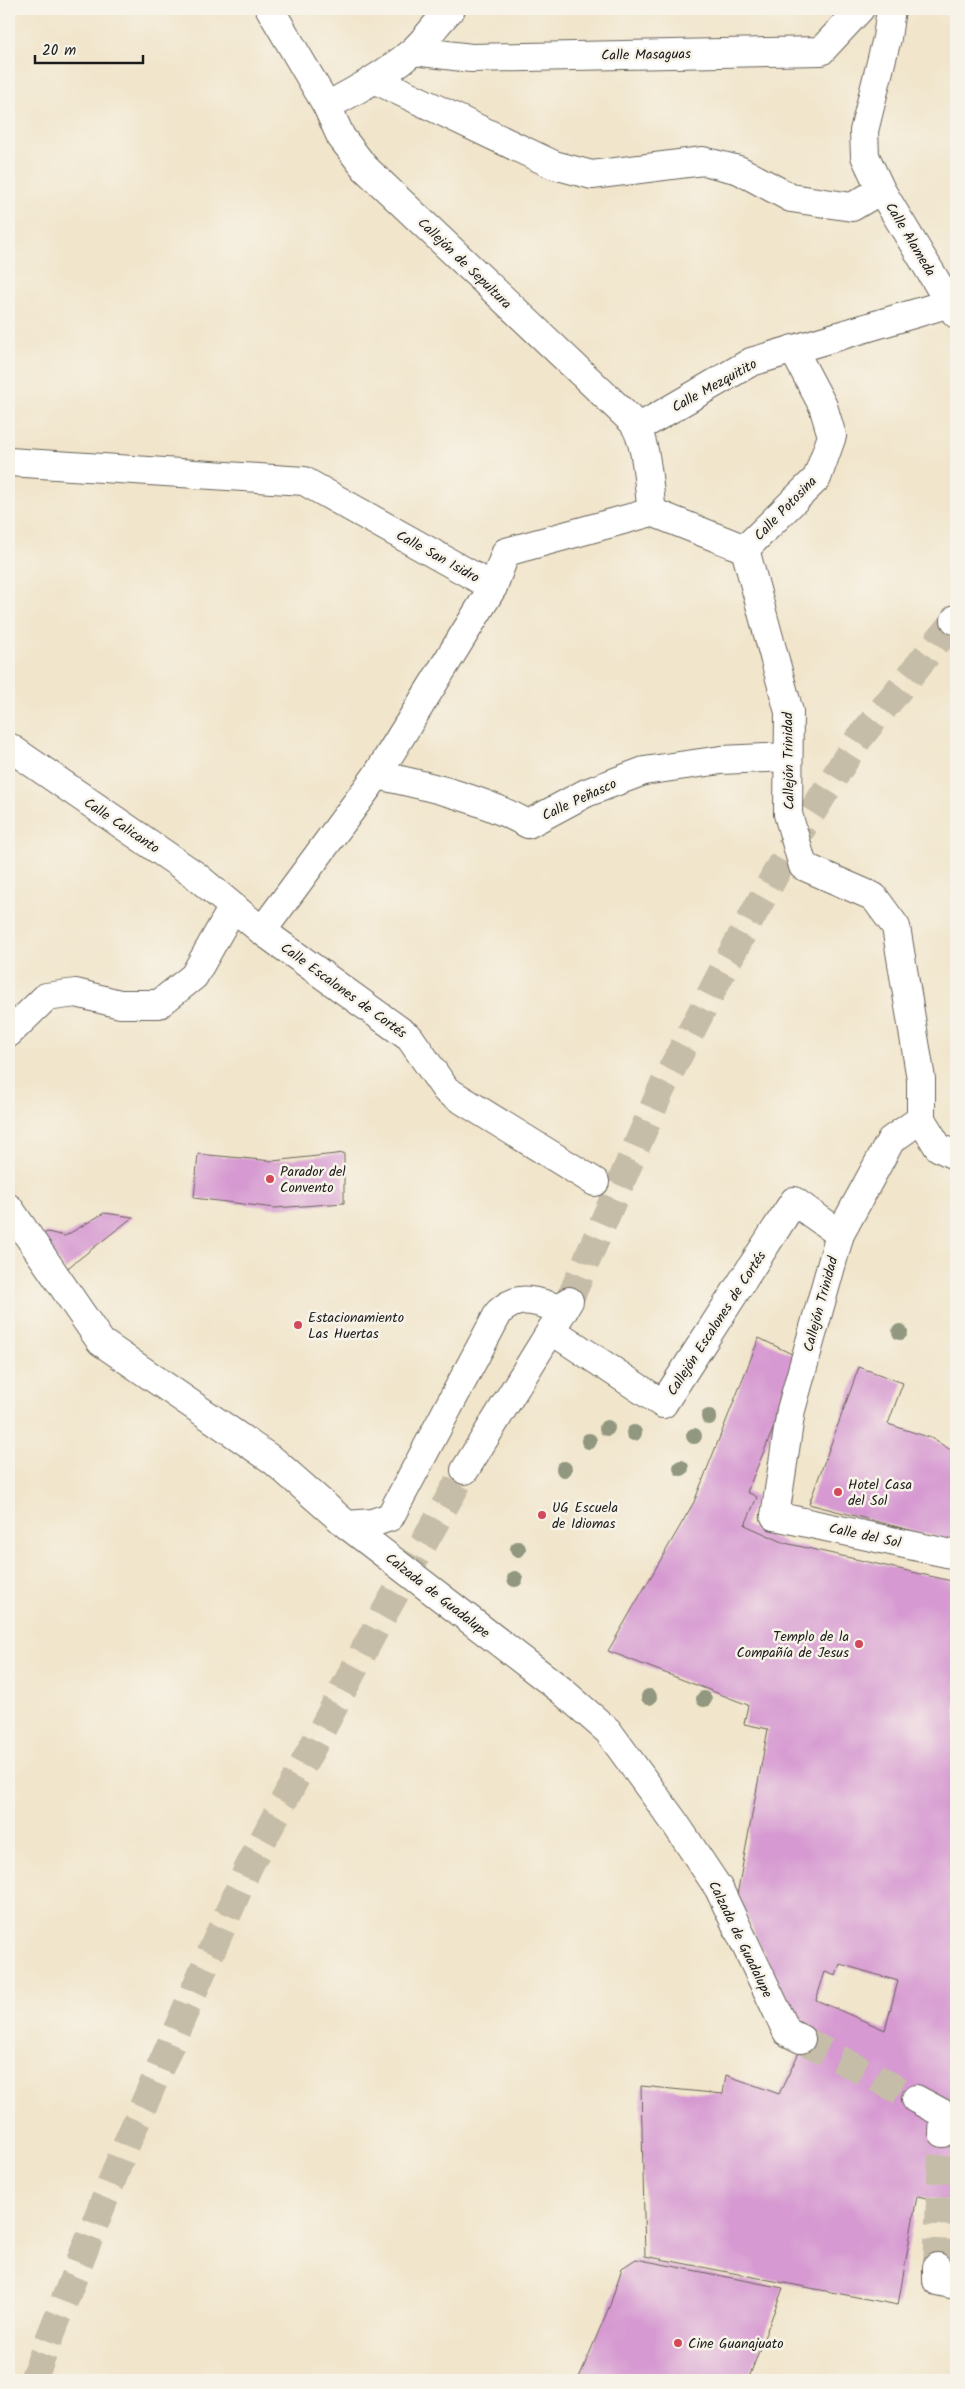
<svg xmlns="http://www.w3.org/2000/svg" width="965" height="2389" font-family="Kalam,sans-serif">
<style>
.building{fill:#d699d1;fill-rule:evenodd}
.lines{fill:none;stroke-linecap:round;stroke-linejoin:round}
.minor-tunnel{stroke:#c6bda8;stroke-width:28;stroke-dasharray:28 14;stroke-linecap:butt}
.pedestrian-casing{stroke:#676259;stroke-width:30}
.minor-casing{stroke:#676259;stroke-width:30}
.pedestrian{stroke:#fff;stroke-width:28}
.minor{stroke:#fff;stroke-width:28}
.tree{fill:#91987f}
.poi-dot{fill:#d1495b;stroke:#f7f3e8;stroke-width:2}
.labels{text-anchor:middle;stroke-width:5;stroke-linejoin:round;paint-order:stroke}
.street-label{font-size:14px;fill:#1c1c1c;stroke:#f7f3e8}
.poi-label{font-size:14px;fill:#1c1c1c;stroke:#f7f3e8;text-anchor:start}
</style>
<rect width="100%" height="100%" fill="#f7f3e8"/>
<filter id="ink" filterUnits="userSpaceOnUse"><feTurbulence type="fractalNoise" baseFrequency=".02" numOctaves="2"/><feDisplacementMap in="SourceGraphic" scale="10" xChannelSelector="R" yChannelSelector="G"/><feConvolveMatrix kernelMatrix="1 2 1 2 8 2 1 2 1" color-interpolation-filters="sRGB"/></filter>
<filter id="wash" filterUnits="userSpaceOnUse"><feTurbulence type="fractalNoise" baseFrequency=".0096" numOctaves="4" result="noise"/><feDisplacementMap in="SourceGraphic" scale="20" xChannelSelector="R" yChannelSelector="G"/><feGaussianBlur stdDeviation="1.12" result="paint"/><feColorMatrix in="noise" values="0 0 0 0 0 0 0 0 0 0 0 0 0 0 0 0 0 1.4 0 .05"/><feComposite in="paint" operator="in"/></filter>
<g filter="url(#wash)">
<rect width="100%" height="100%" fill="#f1e5cb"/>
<g id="blocks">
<g class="building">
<polygon points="344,1153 344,1203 275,1208 194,1198 198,1154 273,1161"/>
<polygon points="104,1213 133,1217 65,1270 40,1236 47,1232 65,1236"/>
<path d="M759,1338l43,21 -55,133 10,5 -12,28 40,18 171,39v621l-39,-7 -19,109 -253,-49 -4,-170 82,8 3,-19 53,19 30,-62 -12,-8 -60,-129 31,-166 -24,-5 4,-19 -140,-54 86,-149zM840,1964l58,17 -13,49 -69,-30 9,-28 11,4z"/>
<polygon points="859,1367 903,1383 888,1424 931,1438 956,1453 956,1542 809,1504"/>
<polygon points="636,2259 783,2288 748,2380 578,2380 610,2305 622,2268"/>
</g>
</g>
</g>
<g filter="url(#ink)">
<use href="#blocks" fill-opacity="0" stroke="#676259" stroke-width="1"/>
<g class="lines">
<g class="minor-tunnel">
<polyline points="569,1301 661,1090 727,962 791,846 857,741 955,620"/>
<polyline points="801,2039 916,2099"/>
<polyline points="937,2267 943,2133"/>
<polyline points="33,2380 126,2145 248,1868 377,1626 465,1470"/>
</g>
<g class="pedestrian-casing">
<g id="pedestrian">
<polyline points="414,51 471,58 821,51 860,9"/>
<polyline points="638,428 751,362 950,303"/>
<polyline points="551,1330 663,1404 794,1201 840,1234"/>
<polyline points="775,1516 791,1410 840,1234 891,1140 921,1119"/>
</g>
</g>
<g class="minor-casing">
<g id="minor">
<path d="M270,9l57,97 14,31 24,31 267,253c16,21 16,65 20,91"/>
<polyline points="891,9 887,38 864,131 865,156 881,190 956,314"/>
<polyline points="376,80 554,165 592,175 703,161 739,170 791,198 852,207 881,190"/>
<path d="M327,106c30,-16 59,-32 85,-54 15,-13 25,-30 39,-43"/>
<polyline points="9,462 304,481 493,587"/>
<polyline points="745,549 817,478 832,436 823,406 793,349"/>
<polyline points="955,620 956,619"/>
<polyline points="9,747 195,875 262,931 410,1038 446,1090 595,1182"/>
<path d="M377,775c52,11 104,23 151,49l58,-31 58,-22 77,-11 67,-3"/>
<polyline points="262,931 377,775 493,587 506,552 652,512 745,549 789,712 788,814 803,866 874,897 896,927 921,1079 921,1119 938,1147 956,1156"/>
<polyline points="9,1033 46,997 76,993 120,1004 159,1004 194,976 233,907"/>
<polyline points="9,1208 101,1342 274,1461 347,1525 561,1690 608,1731 675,1823 719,1889 787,2032 801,2039"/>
<polyline points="465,1470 569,1301"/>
<polyline points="775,1516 956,1555"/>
<path d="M347,1525l25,-2 18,-6 109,-205c22,-20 39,-9 65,-2"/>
<polyline points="916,2099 944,2114 943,2133"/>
<polyline points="937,2267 937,2281 956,2285"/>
</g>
</g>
<use href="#pedestrian" class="pedestrian"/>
<use href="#minor" class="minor"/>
</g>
<g class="tree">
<circle cx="900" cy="1332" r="8"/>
<circle cx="709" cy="1417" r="8"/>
<circle cx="607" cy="1428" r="8"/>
<circle cx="634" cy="1433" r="8"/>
<circle cx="694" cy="1436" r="8"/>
<circle cx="589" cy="1441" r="8"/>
<circle cx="681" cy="1468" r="8"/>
<circle cx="564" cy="1469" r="8"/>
<circle cx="518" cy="1549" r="8"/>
<circle cx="515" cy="1579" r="8"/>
<circle cx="649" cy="1697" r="8"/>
<circle cx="704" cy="1699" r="8"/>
</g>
</g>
<g class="poi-dot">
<circle cx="270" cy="1179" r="5"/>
<circle cx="298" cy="1325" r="5"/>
<circle cx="838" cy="1492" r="5"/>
<circle cx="542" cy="1515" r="5"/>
<circle cx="859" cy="1644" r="5"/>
<circle cx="678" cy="2343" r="5"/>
</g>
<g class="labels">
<g class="street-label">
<text transform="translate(646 54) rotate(-1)" y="5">Calle Masaguas</text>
<text transform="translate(911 239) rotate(59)" y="5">Calle Alameda</text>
<text transform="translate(465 263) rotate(44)" y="5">Callejón de Sepultura</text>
<text transform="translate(714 385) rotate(-29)" y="5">Calle Mezquitito</text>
<text transform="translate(785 508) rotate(-46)" y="5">Calle Potosina</text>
<text transform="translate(438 556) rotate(29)" y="5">Calle San Isidro</text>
<text transform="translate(788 761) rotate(-91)" y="5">Callejón Trinidad</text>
<text transform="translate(579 799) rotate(-25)" y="5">Calle Peñasco</text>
<text transform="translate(122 825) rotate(34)" y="5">Calle Calicanto</text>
<text transform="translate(344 990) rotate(36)" y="5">Calle Escalones de Cortés</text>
<text transform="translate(820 1304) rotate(-75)" y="5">Callejón Trinidad</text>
<text transform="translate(716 1323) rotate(-57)" y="5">Callejón Escalones de Cortés</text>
<text transform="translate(865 1535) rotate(12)" y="5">Calle del Sol</text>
<text transform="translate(438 1595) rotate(38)" y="5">Calzada de Guadalupe</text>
<text transform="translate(741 1939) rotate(64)" y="5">Calzada de Guadalupe</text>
</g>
<g class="poi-label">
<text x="280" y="1176">Parador del<tspan x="280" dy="16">Convento</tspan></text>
<text x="308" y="1322">Estacionamiento<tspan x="308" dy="16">Las Huertas</tspan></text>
<text x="848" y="1489">Hotel Casa<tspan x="848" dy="16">del Sol</tspan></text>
<text x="552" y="1512">UG Escuela<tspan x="552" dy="16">de Idiomas</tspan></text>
<text x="849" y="1641" text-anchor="end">Templo de la<tspan x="849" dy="16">Compañía de Jesus</tspan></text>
<text x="688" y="2348">Cine Guanajuato</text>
</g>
</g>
<rect width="965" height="2389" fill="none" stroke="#f7f3e8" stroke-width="30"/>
<path d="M35 55v8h108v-8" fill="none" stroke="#1c1c1c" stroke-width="2.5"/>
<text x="42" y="55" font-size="15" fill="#1c1c1c" stroke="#f7f3e8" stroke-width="4" paint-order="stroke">20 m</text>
</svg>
